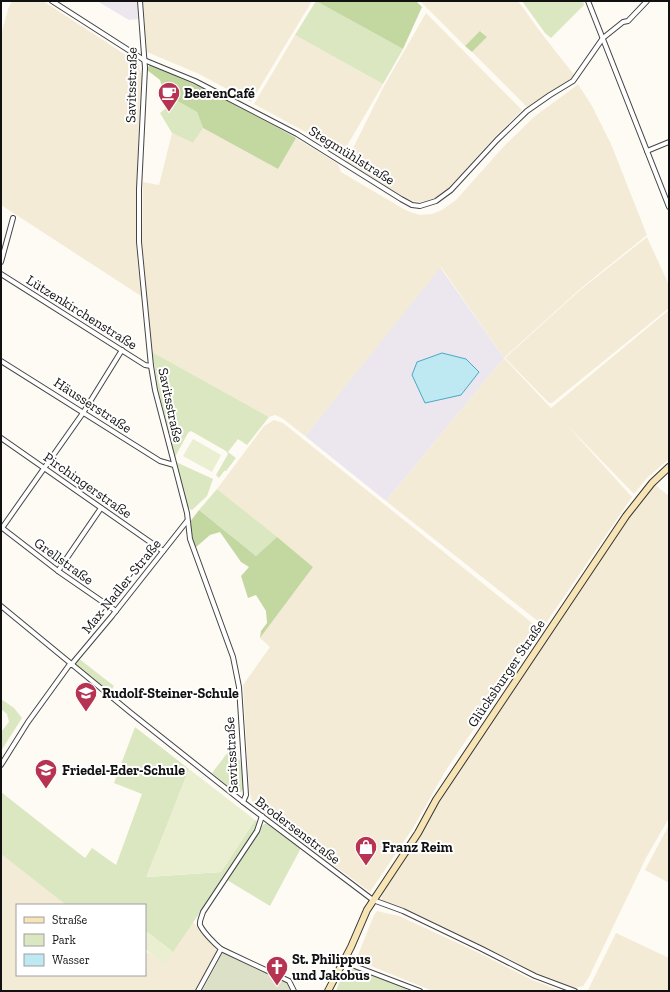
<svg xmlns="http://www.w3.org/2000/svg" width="670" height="992" font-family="'Zilla Slab',serif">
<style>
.industrial{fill:#ece6ee}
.farmland{fill:#f3ebd6}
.green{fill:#dbe7c0}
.forest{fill:#c3d7a1}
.cemetery{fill:#dce0c6}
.pitch{fill:#eaefd1}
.water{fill:#bee8f2;stroke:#4ba8c3}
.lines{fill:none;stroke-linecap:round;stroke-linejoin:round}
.street-casing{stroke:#444;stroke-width:6}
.secondary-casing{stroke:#333;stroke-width:8}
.street{stroke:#fff;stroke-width:4}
.secondary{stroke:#f8e5b6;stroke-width:6}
.labels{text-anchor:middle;stroke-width:4;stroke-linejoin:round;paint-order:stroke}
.street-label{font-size:14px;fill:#111;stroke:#fff}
.poi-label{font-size:14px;font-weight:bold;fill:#111;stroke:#fff;text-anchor:start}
</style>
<rect width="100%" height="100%" fill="#fefbf5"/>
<g class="industrial">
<polygon points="97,1 137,1 138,19 129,20"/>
<polygon points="440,267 504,358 386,501 305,436"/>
</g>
<g class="farmland">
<polygon points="13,1 43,1 138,63 142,77 138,144 136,244 141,296 1,205 1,35 9,6"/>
<polygon points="143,1 312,1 251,102 199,74 147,52"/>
<polygon points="420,1 518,1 542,34 575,76 527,107 472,52 487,37 481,31 465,46"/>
<polygon points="426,13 522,110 494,138 449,188 436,198 421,202 413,201 407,199 346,162 384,86"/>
<polygon points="295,35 383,84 344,151 341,155 311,135 254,104"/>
<polygon points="578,84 592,106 611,144 647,235 580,289 504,358 551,408 669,310 669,459 647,478 634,494 566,424 632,497 544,626 386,501 504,358 441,267 305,436 282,418 275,415 269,417 152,352 142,243 143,182 159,185 172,133 193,143 203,128 278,169 296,138 338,164 341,172 402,208 410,212 420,215 432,214 442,210 456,200 504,146 535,116 572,89"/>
<polygon points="647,237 669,285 669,308 552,403 549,403 505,358 579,291"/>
<polygon points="274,420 283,423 541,630 446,770 413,828 370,892 258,809 252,801 249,789 243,685 270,647 260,638 313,567 217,489 264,426"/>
<polygon points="654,484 669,496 669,818 646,858 589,977 583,986 574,988 535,976 404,908 385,902 381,899 382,893 419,837 441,797 629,518"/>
<polygon points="669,825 669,883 645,870"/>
<polygon points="1,854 66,905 17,905 17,975 145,975 145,955 148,952 164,963 193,922 217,951 195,991 1,991"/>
<polygon points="377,911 399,916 477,952 530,979 561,991 433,991 356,960 374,915"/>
<polygon points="616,933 669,958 669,991 588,990"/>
</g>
<g class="green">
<polygon points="316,1 403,49 383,84 295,35"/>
<polygon points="522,1 583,1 584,5 551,38 545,33"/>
<polygon points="172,98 197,112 203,128 193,143 172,133 160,113 165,109 164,104"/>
<polygon points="152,352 269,417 247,445 238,439 228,452 236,458 226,471 224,471 219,478 216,475 228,454 226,451 191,431 188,433 175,457 158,389"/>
<polygon points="176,462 213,479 207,496 192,510 190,509 188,507"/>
<polygon points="217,489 277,537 256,556 199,510"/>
<polygon points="78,658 114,686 110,692 74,664"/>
<polygon points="1,699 14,708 22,718 1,751 1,732 9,722 7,714 1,709"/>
<polygon points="135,727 189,769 147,877 221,872 255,820 257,821 256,830 173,952 147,932 145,935 145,905 66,905 1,854 1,792 85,858 92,848 116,865 142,794 114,783"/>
<polygon points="228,752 240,760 244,788 241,792 235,792 212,773"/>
<polygon points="268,823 301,848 270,906 227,880 256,837 261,827 264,824"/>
<path d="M355,967l50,20 3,4h-72c4,-9 7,-23 19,-24z"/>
</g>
<g class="forest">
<polygon points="316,1 416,1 422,7 403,49"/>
<polygon points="480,31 487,37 472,52 465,46"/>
<path d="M150,65c50,20 98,46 146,73l-18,31 -75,-41 -6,-16 -25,-14 -8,6 1,-8 -5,-16 -13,-10 1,-3z"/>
<polygon points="199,510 256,556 277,537 313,567 260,638 261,631 267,623 266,611 256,595 248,598 241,576 249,567 241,562 220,532 210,535 195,548 189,523"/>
</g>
<path class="cemetery" d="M223,952c22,9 42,21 64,30l5,9h-90z"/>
<g class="pitch">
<polygon points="193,439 221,455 212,472 183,456"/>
<polygon points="189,769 255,820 221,872 146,877"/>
<polygon points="147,932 173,952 164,964 145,949 145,935"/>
</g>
<polygon class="water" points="442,353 466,359 479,372 461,395 425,403 412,375 417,362"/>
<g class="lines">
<g class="street-casing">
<g id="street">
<polyline points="52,1 144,60 195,81 297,134 401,199 412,205 420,206 436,201 451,190 497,140 527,111 550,95 573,81 603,38 623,22 628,21 647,1"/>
<polyline points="140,1 145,68 139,189 139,242 151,366 155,390 187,513 190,539 233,657 239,687 246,795 243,802"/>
<polyline points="588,1 669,207"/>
<polyline points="647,151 669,142"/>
<polyline points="1,262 13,218"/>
<polyline points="1,274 145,365 151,366"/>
<polyline points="1,361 160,461 174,465"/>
<polyline points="1,438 163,551"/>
<polyline points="1,527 58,571 116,611"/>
<polyline points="2,528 83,413 122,350"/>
<polyline points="58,571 101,508"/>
<polyline points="1,606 131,713 243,802 373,900 403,911 482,949 535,976 575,991"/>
<polyline points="71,665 112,616 187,521"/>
<polyline points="1,765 28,722 70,664"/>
<polyline points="221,949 289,981 294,991"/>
<polyline points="344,962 420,991"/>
<path d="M198,991l23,-42c-6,-5 -18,-17 -21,-24 -1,-4 2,-9 3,-13l54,-81 5,-15"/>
</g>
</g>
<g class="secondary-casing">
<polyline id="secondary" points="328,991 351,947 367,910 418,833 436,800 626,516 652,483 669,467"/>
</g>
<use href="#street" class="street"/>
<use href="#secondary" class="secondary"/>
</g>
<defs>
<g id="cafe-pin" transform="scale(1.15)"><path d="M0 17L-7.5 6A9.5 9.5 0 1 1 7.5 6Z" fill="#b63351" stroke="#fff"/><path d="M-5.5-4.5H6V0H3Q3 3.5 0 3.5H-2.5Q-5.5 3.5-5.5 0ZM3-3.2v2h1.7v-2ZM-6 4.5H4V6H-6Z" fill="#fff"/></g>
<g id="school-pin" transform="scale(1.15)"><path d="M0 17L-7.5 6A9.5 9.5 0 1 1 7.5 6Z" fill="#b63351" stroke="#fff"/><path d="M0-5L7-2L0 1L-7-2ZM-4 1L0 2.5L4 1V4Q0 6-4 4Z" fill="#fff"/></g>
<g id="shop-pin" transform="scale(1.15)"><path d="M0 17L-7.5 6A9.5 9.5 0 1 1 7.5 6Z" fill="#b63351" stroke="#fff"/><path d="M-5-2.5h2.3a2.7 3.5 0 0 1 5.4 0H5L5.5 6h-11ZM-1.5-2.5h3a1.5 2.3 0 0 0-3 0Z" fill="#fff"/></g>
<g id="church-pin" transform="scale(1.15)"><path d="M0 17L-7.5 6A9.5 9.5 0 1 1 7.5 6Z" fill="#b63351" stroke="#fff"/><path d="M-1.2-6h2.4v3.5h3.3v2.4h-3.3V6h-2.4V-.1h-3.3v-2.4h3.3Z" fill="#fff"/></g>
</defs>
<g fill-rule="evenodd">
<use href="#cafe-pin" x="169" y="93"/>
<use href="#school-pin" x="86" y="693"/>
<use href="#school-pin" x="46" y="770"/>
<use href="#shop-pin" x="366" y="847"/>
<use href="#church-pin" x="277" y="967"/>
</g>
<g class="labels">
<g class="street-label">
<text transform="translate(131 85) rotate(-89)" y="5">Savitsstraße</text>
<text transform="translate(352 155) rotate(32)" y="5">Stegmühlstraße</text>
<text transform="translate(82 312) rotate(32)" y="5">Lützenkirchenstraße</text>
<text transform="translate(93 405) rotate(33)" y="5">Häusserstraße</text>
<text transform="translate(171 405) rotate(78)" y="5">Savitsstraße</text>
<text transform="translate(88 485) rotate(35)" y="5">Pirchingerstraße</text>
<text transform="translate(64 561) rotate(36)" y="5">Grellstraße</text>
<text transform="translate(121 586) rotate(-51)" y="5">Max-Nadler-Straße</text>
<text transform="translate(506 673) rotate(-56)" y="5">Glücksburger Straße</text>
<text transform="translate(231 755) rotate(-93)" y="5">Savitsstraße</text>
<text transform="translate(298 830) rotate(37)" y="5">Brodersenstraße</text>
</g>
<g class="poi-label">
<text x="184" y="98">BeerenCafé</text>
<text x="102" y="698">Rudolf-Steiner-Schule</text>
<text x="62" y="775">Friedel-Eder-Schule</text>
<text x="382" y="852">Franz Reim</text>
<text x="292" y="964">St. Philippus<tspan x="292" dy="16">und Jakobus</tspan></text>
</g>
</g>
<rect width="670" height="992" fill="none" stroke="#111111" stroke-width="4"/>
<rect x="16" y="904" width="130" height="72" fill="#ffffff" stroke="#a0a0a0"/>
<rect x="24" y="917" width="20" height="6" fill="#f8e5b6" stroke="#a0a0a0"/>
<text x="52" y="924" font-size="12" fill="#111111">Straße</text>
<rect x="24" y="934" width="20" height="12" fill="#dbe7c0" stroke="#a0a0a0"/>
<text x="52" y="944" font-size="12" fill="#111111">Park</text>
<rect x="24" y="954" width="20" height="12" fill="#bee8f2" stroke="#a0a0a0"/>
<text x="52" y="964" font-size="12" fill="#111111">Wasser</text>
</svg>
